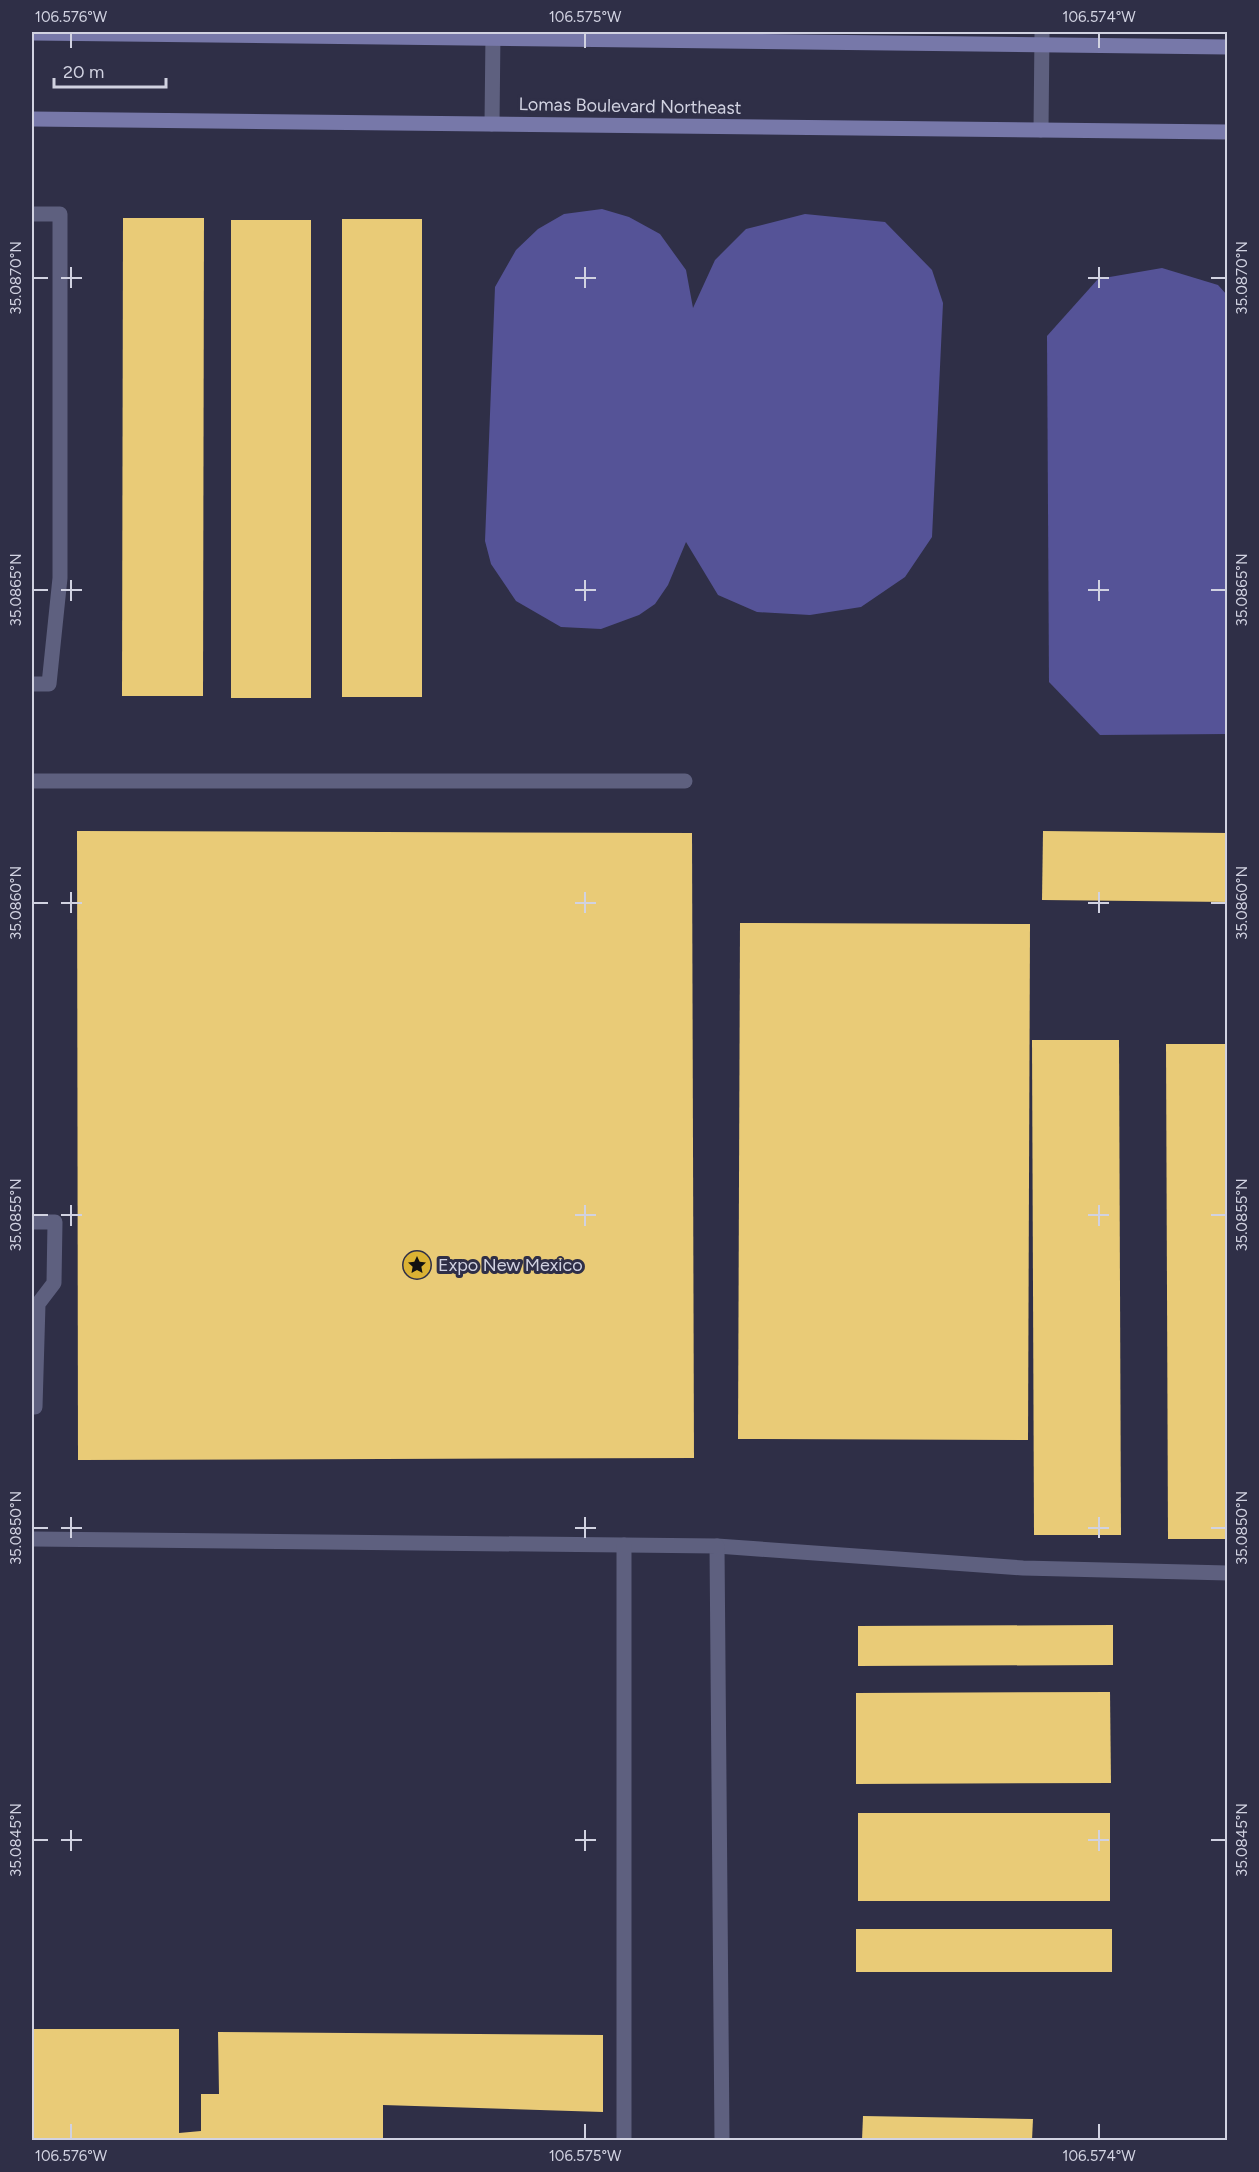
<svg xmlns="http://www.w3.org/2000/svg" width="1259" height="2172" font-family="Figtree,sans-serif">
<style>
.green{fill:#555397}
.building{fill:#e9cb77}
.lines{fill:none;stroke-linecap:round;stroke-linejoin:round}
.lane{stroke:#5e607f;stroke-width:15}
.street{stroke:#5e607f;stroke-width:15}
.secondary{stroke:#7778a9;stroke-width:15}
.ticks{fill:none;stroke:#d1d2e1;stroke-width:2}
.labels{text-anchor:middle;stroke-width:6;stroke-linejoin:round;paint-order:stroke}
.street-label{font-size:18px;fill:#d1d2e1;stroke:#2f2f47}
.poi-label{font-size:18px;fill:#d1d2e1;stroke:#2f2f47;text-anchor:start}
.neatline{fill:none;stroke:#d1d2e1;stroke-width:2}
.ticks-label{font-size:15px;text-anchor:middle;fill:#d1d2e1}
</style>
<rect width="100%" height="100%" fill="#2f2f47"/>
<g class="green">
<polygon points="602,209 629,217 660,234 686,270 693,308 715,260 746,229 805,214 885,222 932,270 943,303 932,537 905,577 861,607 810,615 757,612 718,595 686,542 668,585 655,604 639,615 601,629 561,627 516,601 491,564 485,541 495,287 516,250 538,229 564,214"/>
<polygon points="1162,268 1218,285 1227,295 1227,734 1100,735 1049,682 1047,336 1098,279"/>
</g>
<g class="building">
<polygon points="123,218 204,218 203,696 122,696"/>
<rect x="342" y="219" width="80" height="478"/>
<rect x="231" y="220" width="80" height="478"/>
<polygon points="77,831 692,833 694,1458 78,1460"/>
<polygon points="1043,831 1228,833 1228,902 1042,900"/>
<polygon points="740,923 1030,924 1028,1440 738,1439"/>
<polygon points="1032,1040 1119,1040 1121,1535 1034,1535"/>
<polygon points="1166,1044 1228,1044 1228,1539 1168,1539"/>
<polygon points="1113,1625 1113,1665 858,1666 858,1626"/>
<polygon points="1110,1692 1111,1783 856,1784 856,1693"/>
<rect x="858" y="1813" width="252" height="88"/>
<rect x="856" y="1929" width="256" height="43"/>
<polygon points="32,2029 179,2029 179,2133 201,2131 201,2094 219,2094 218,2032 603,2035 603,2112 383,2105 383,2140 32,2140"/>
<polygon points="863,2116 1033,2119 1032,2140 862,2140"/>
</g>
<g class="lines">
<g class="lane">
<polyline points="32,214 60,214 60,578 49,684 32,684"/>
<polyline points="32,781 685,781"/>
<polyline points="32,1222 55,1222 54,1283 38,1304 35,1407 32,1407"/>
<polyline points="717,1546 1023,1568 1228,1573"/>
</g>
<g class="street">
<polyline points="492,124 493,32"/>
<polyline points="1041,130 1042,32"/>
<polyline points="32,1539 717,1546 722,2140"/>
<polyline points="624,2140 624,1545"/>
</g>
<g class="secondary">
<polyline points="32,33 1228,47"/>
<polyline points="32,119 1228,132"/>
</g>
</g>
<path class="ticks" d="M71,33v15M585,33v15M1099,33v15M71,267v21M585,267v21M1099,267v21M33,278h15M61,278h21M575,278h21M1088,278h21M1211,278h15M71,580v21M585,580v21M1099,580v21M33,590h15M61,590h21M575,590h21M1088,590h21M1211,590h15M71,892v21M585,892v21M1099,892v21M33,903h15M61,903h21M575,903h21M1088,903h21M1211,903h15M71,1205v21M585,1205v21M1099,1205v21M33,1215h15M61,1215h21M575,1215h21M1088,1215h21M1211,1215h15M71,1517v21M585,1517v21M1099,1517v21M33,1528h15M61,1528h21M575,1528h21M1088,1528h21M1211,1528h15M71,1830v21M585,1830v21M1099,1830v21M33,1840h15M61,1840h21M575,1840h21M1088,1840h21M1211,1840h15M71,2124v15M585,2124v15M1099,2124v15"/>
<defs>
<g id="sight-disc" transform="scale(1.5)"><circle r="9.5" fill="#dbb233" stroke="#2f2f47"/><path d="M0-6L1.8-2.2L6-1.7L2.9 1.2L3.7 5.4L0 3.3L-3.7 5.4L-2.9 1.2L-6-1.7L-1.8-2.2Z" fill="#111"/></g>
</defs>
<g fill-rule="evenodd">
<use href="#sight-disc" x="417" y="1265"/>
</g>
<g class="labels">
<g class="street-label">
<text transform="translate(630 106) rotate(1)" y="6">Lomas Boulevard Northeast</text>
</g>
<g class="poi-label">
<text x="438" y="1271">Expo New Mexico</text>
</g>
</g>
<rect width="1259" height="2172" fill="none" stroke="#2f2f47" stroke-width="66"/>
<path d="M54 78v9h112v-9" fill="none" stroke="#d1d2e1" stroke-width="3"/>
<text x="63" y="78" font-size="18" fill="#d1d2e1" stroke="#2f2f47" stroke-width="4.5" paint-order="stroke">20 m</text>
<rect x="33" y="33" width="1193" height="2106" class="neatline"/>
<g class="ticks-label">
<text x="71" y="22">106.576°W</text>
<text x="585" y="22">106.575°W</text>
<text x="1099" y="22">106.574°W</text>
<text transform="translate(16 278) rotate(-90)" y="5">35.0870°N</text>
<text transform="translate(1242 278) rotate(-90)" y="5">35.0870°N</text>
<text transform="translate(16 590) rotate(-90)" y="5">35.0865°N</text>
<text transform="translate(1242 590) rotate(-90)" y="5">35.0865°N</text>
<text transform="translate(16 903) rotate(-90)" y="5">35.0860°N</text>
<text transform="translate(1242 903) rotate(-90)" y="5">35.0860°N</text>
<text transform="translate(16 1215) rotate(-90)" y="5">35.0855°N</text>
<text transform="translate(1242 1215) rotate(-90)" y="5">35.0855°N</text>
<text transform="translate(16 1528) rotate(-90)" y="5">35.0850°N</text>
<text transform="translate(1242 1528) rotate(-90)" y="5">35.0850°N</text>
<text transform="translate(16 1840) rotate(-90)" y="5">35.0845°N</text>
<text transform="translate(1242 1840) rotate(-90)" y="5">35.0845°N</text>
<text x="71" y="2161">106.576°W</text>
<text x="585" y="2161">106.575°W</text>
<text x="1099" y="2161">106.574°W</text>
</g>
</svg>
